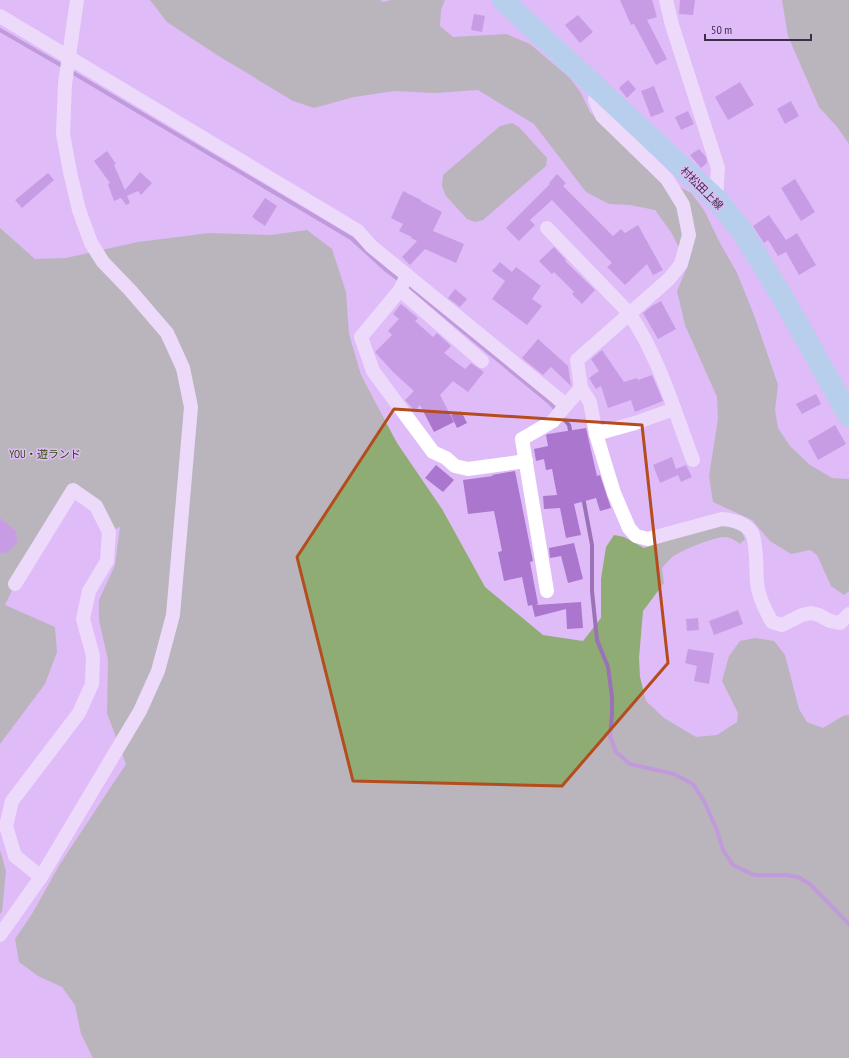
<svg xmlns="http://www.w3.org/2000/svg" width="849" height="1058" font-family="'PT Sans Narrow','Noto Sans JP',sans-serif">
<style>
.green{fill:#8eac73}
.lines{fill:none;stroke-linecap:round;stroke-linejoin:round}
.stream{stroke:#9b71b7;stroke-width:4}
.building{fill:#ab76ce}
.minor{stroke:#fff;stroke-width:14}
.primary{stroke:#89e4e0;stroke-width:22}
.marked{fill:none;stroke:#b44c1d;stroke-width:3;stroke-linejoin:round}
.labels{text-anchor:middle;stroke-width:3;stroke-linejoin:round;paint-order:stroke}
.street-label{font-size:11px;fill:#3c2e46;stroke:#dfbbf8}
.park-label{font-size:11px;fill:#2a4800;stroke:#dfbbf8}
</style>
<rect width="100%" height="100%" fill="#dfbbf8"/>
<g class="green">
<polygon points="150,0 380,0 383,2 391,0 445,0 441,10 440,26 453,37 506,34 530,44 570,78 581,93 590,112 650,172 691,193 704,210 719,241 737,273 754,315 778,385 775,410 778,428 790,446 810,465 832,478 849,479 849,591 844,595 831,586 817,555 810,550 791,554 770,541 752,520 713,502 709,476 718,419 717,397 685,325 677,291 688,265 671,232 655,210 630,205 609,204 586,192 534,124 478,90 435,93 395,91 354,97 314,108 293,101 217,55 167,22"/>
<polygon points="782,0 849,0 849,144 838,128 819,107 788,36"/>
<polygon points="512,123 519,127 547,158 546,166 483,220 475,222 467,219 446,196 442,186 443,175 500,126"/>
<path d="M0,228l35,31 31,-1 72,-16 71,-9 62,2 36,-5 25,19 14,43 3,42 12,41 36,68 45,66 43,78 58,48 40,6 18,-23v-39l5,-32 8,-12 10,2 20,11 78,-24 19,6 4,9 -5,5c-5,-4 -10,-7 -17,-7 -11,1 -44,14 -52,21 -3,3 -6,7 -9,10l2,15 -21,28 -4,47 1,19 6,24 18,17 32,19 21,-2 20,-13 1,-9 -16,-32 7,-25 11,-15 15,-3 19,3 11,14 14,54 8,13 16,6 20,-12 6,-1v343h-756l-12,-24 -6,-29 -13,-18 -24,-11 -19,-14 -4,-23 17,-25 28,-50 66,-100 -19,-51 1,-53 -9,-40v-20l16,-35 5,-38 -11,5 -36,-42 -58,94 -10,21 50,22 2,25 -12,32 -45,60z"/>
<polygon points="0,850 6,871 2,912 0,914"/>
</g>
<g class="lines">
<g class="stream">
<polyline points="0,30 64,67"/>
<polyline points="70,71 351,238 386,270 418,294 550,403 569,425 571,435"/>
<polyline points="583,497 592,545 592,591 597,640 608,667 612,697 612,715 610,736 616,752 630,764 674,774 693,784 704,801 716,828 723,850 733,865 754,875 786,875 798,877 810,884 849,924"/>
</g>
</g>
<g class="building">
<polygon points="620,0 652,0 657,17 647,20 667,59 656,65 634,24 631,25"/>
<polygon points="680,0 695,0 693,15 679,14"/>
<polygon points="474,14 485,16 482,32 471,30"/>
<polygon points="578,15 593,32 580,43 565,25"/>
<polygon points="628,80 636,89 627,98 619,88"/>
<polygon points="740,82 754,105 728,120 715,97"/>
<polygon points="654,86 664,112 651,117 641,91"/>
<polygon points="791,101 799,116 785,124 777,109"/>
<polygon points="688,111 694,124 681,130 675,117"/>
<polygon points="699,149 706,157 707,163 701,168 690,155"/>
<polygon points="107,151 116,164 114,165 125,190 140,172 152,183 141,195 138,191 127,196 130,203 126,205 121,198 114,201 108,184 110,183 94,161"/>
<polygon points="48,173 54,180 22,208 15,200"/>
<polygon points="557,174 566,183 563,186 613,236 621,229 625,233 638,225 663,270 653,275 647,264 625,285 607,267 612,263 552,200 530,220 535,225 519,241 506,228 550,184 549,183"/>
<polygon points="795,179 815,212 801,221 781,188"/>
<polygon points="403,191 421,200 421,201 442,212 433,231 464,244 456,263 425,249 410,265 402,257 417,241 411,238 412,237 399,231 403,224 391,218"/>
<polygon points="265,198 277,206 265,226 252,217"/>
<polygon points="769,215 786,240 797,233 816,265 799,275 786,252 778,256 768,240 764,243 753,226"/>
<polygon points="554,247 566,260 565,261 595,290 582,304 572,294 574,292 554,272 552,274 539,261"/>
<polygon points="500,262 512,272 516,267 541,286 532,299 542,306 527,325 492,299 505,281 492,271"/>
<polygon points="455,289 467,299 460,307 448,298"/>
<polygon points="661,301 676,329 658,339 643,313 652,306"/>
<polygon points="401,304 418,318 415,321 433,337 437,333 451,346 444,353 465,369 471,363 484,372 468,392 453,381 440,395 454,422 434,432 420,405 415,411 405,400 414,391 394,373 375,352 392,335 388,331 399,319 393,314"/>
<polygon points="538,339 568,366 571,386 551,367 543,375 522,358"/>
<polygon points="602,350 624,382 637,378 638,380 652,375 663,401 635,412 631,400 608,408 601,386 596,389 589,378 599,371 591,359"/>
<polygon points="816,394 821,404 802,414 796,404"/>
<polygon points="461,411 467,423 457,428 451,415"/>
<polygon points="835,425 846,444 818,460 808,441"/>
<polygon points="586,428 597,476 600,475 611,508 600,511 596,498 574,504 581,535 566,538 560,508 544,509 543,496 557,495 552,469 546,470 544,459 536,461 534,449 548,446 546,435 548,434"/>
<polygon points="672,457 676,469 686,465 692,477 681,482 678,475 660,483 653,465"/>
<polygon points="436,465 454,480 443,492 425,478"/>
<polygon points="515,471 533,561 530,562 538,604 536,605 581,602 583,628 567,629 566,609 535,617 532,605 528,606 522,577 504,581 498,552 502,551 494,511 468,514 463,480 493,476 492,475"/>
<polygon points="0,518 16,531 17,543 8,552 0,553"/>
<polygon points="574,543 583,579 568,583 561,556 550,558 549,548"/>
<polygon points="738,610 743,624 714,635 709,621"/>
<polygon points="698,618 699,630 687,631 686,619"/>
<polygon points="688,649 714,653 709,684 694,681 697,666 685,663"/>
</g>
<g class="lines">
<g class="minor">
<polyline points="666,0 672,25 718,168 716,199"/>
<polyline points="0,16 358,231 371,246 566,405 581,388 577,360 669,279 681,264 689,235 683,205 667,179 602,116 595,100 597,88"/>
<path d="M547,228l82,85c30,44 45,97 64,147"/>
<polyline points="407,275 400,290 361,337 373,371 433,452 446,458 455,466 468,469 526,461"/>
<polyline points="400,290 482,361"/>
<path d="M581,388l9,14 6,32 18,59 15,35 7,8 12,3 74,-20c11,1 24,4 30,14 5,10 4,37 5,49 1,14 8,28 15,40l10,3 20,-10 9,-2 8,2 11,6 10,2 9,-9"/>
<polyline points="596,434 635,423 674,409"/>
<polyline points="15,584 73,490 96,506 109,532 107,561 89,591 83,619 93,656 92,684 79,713 12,801 6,826 15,856 41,877"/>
<polyline points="547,591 522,439 553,421 566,405"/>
<polyline points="0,935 41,877 140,711 158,671 173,615 191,407 183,368 167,333 130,290 103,262 91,243 79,210 70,172 63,134 65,84 77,0"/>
</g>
<polyline class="primary" points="503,0 716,199 742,231 786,303 849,416"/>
</g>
<path d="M0 0H849V1058H0ZM394,409l248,16 26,238 -106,123 -209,-5 -56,-224z" fill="#dfbbf8" fill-opacity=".55" fill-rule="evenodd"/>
<path class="marked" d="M394,409l248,16 26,238 -106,123 -209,-5 -56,-224z"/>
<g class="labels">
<g class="street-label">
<text transform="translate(702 188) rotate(45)" y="4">村松田上線</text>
</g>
<g class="park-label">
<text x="45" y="458">YOU・遊ランド</text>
</g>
</g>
<path d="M705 34v6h106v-6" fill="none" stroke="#3c2e46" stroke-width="2"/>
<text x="711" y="34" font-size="12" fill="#3c2e46" stroke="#dfbbf8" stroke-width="3" paint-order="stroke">50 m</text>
</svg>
